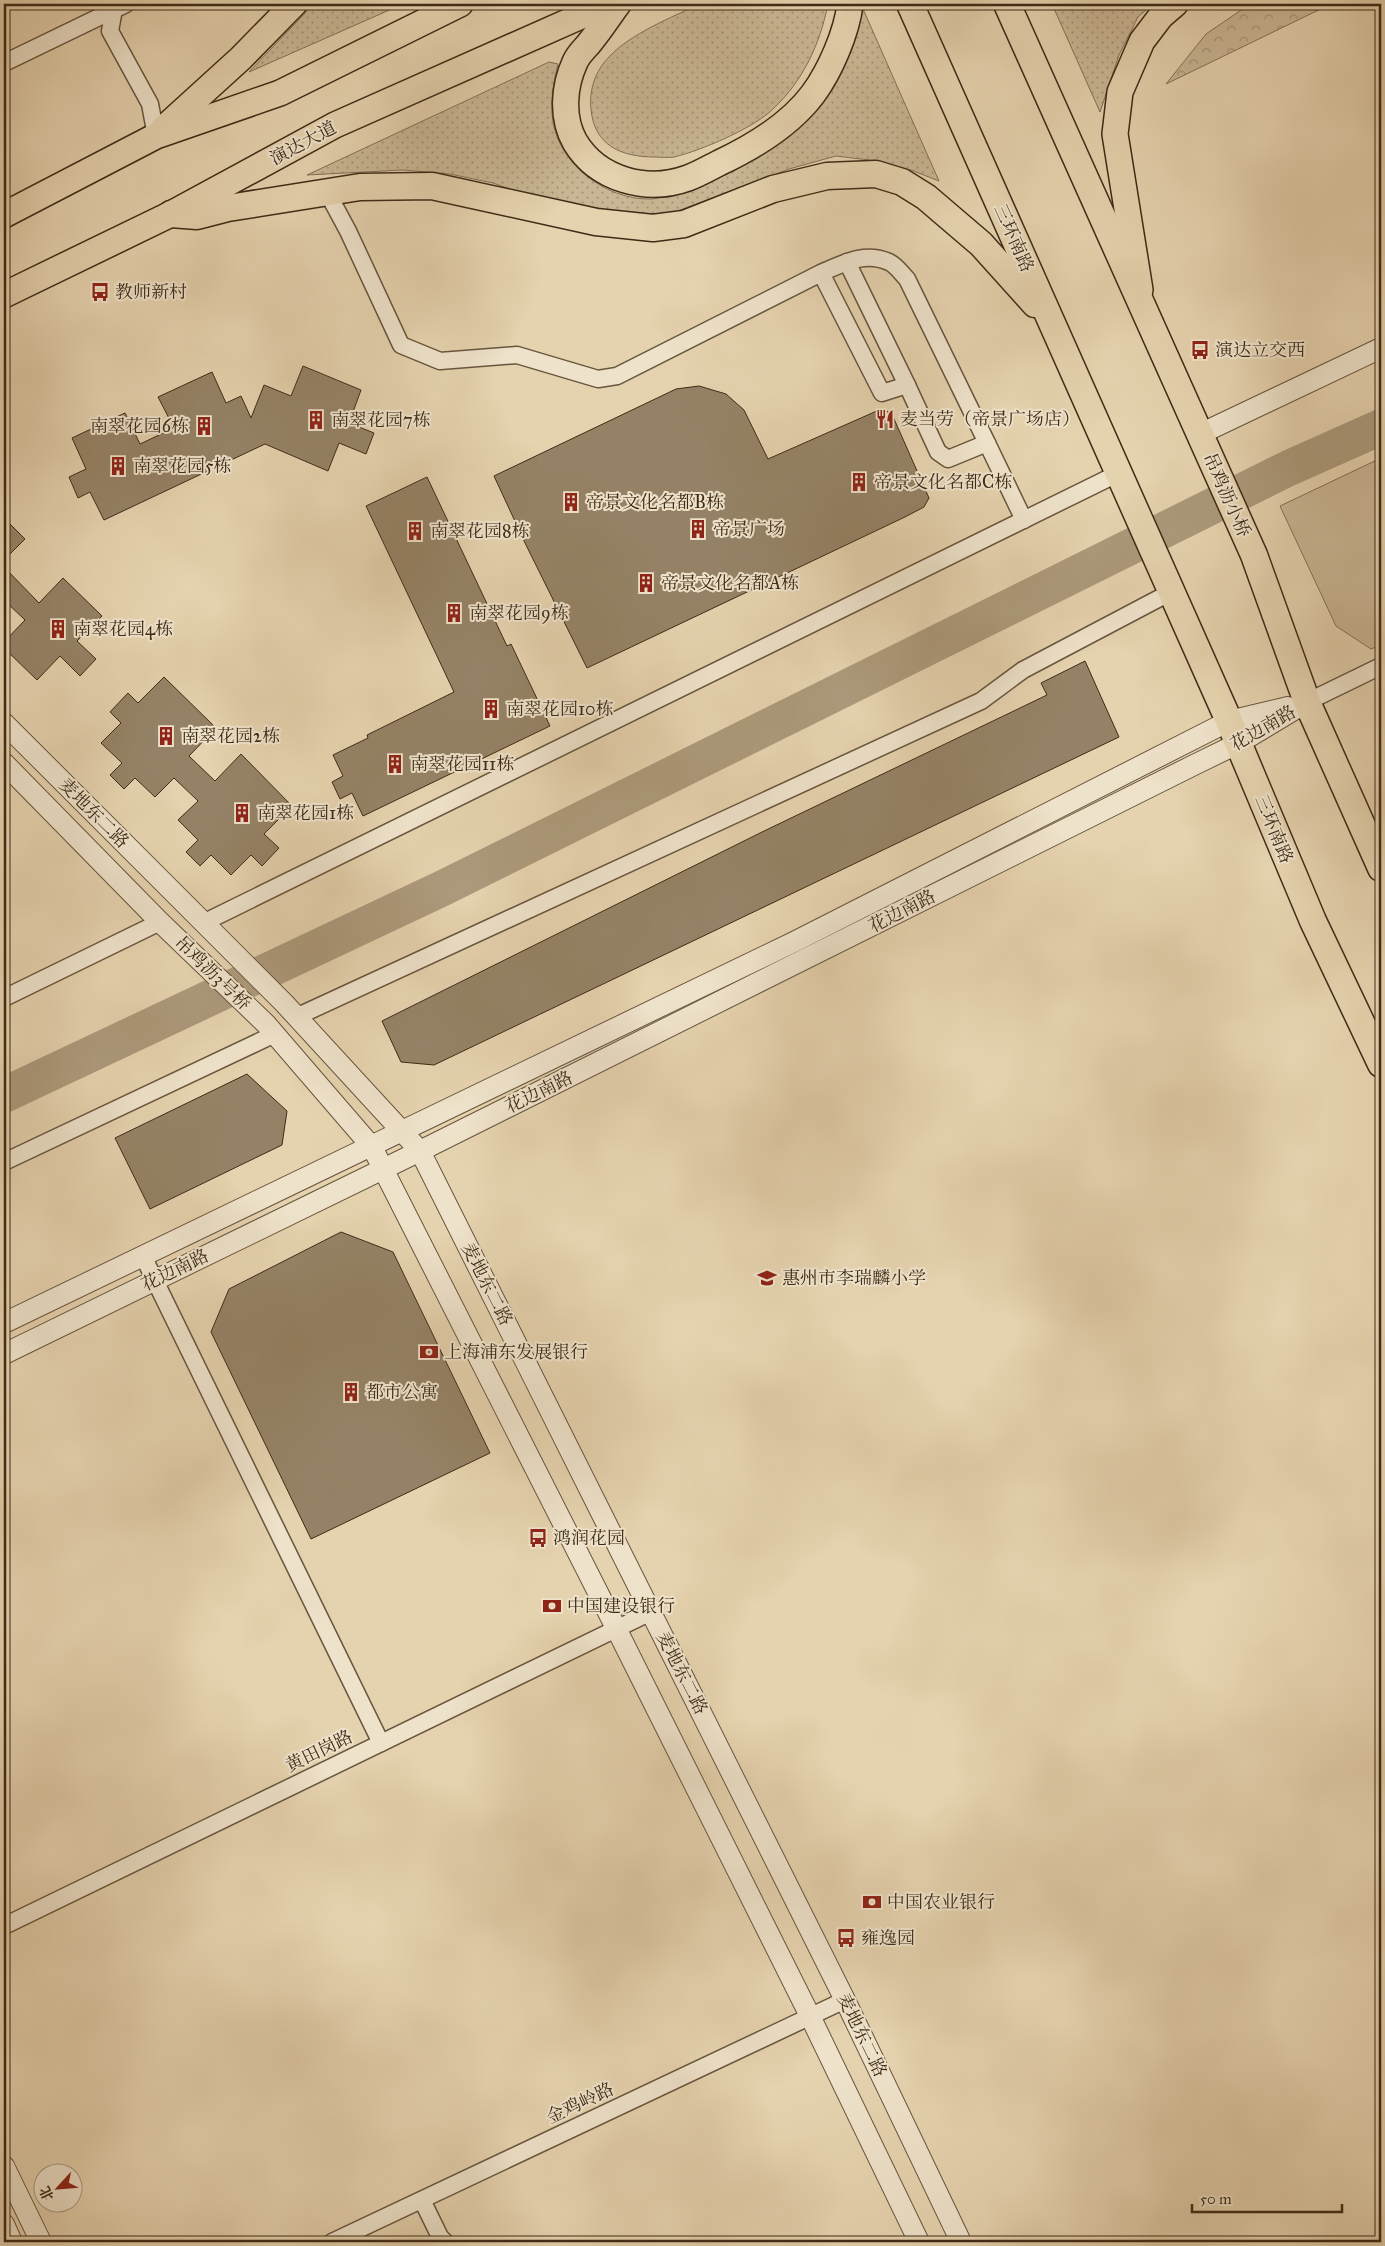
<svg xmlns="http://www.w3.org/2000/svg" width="1385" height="2246" font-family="'IM FELL Great Primer','Noto Serif SC',serif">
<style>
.grass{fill:url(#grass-dots);stroke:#847056}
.forest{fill:url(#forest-crowns);stroke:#847056}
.park{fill:#c9b694;stroke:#847056}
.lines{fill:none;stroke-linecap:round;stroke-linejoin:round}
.river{stroke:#ac997b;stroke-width:36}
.building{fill:#958266;stroke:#3e2b17}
.minor-casing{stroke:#68553d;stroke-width:19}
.tertiary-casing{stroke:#68553d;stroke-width:22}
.primary-casing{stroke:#3e2b17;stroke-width:28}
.trunk-casing{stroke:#3e2b17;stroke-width:29}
.minor{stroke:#eee2ca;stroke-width:16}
.tertiary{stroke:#eee2ca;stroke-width:20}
.primary{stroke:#e5d2ae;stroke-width:25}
.trunk{stroke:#e5d2ae;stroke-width:26}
.labels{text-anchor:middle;stroke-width:4;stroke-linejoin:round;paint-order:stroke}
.street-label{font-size:18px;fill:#3e2b17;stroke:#eee2ca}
.poi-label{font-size:18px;fill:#3e2b17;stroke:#eee2ca;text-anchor:start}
</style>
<defs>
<pattern id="grass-dots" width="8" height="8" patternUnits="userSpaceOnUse" patternTransform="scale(1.25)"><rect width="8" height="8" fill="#c9b694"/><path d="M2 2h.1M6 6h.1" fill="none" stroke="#a59478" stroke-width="1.8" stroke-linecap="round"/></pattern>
<pattern id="forest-crowns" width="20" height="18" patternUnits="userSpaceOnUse" patternTransform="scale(1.25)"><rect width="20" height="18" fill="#c9b694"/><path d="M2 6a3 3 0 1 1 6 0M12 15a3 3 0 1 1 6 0" fill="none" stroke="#a59478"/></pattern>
</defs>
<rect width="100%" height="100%" fill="#e5d2ae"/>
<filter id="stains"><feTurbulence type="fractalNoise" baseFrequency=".004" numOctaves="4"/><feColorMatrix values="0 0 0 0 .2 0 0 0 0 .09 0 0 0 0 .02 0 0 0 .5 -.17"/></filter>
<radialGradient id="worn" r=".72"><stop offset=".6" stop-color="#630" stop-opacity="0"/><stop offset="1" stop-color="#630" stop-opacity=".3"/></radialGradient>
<g class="grass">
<polygon points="314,4 403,4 249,72 311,7"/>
<path d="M700,4h128c-8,40 -25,77 -55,105 -19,19 -73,42 -99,48 -6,1 -13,0 -19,0 -33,0 -61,-11 -64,-48 -2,-19 4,-38 18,-52 21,-23 63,-40 91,-53z"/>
<polygon points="1052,4 1153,4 1138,17 1119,55 1100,112"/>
<path d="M863,9l76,172 -28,-11 -42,-10 -33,-4 -47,13 -122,46 -27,3 -91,-15 -56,-20 -43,-9 -47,-4 -96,5 242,-113 9,2c-5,21 -9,41 -4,63 10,41 54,73 97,72 8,0 17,-5 25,-7 49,-16 98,-39 135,-75 29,-29 43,-69 52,-108z"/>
</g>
<polygon class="forest" points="1250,4 1331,4 1166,84 1206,34"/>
<polygon class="park" points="1381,458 1381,645 1371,649 1336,626 1280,506"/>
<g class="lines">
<polyline class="river" points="4,1095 443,888 1289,468 1381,427"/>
</g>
<g class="building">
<polygon points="303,366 361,390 349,423 374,433 366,454 339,443 328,471 265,444 104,520 90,492 78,498 69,477 86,469 72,438 125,413 140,444 174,428 158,397 212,372 226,403 241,396 251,418 264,385 291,396"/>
<polygon points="699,386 726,394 744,410 768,459 879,410 891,412 929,498 924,507 905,517 587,668 526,545 494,476 676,389"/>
<polygon points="427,477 507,646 511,644 550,726 363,816 352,793 340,799 332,782 343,776 333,755 368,738 367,735 454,692 366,506"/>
<polygon points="4,518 25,539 4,560"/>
<polygon points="4,567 39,603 63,578 102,616 77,641 96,659 80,676 60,656 37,680 4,648 4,642 25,620 4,600"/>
<polygon points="1085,661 1119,737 434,1065 401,1062 382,1021 762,832 1047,695 1041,683"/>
<polygon points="164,677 216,728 189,756 215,781 241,754 292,806 264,834 279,848 262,866 251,855 231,875 211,855 200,866 186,852 198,840 178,820 198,801 174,778 155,797 135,778 124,789 110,775 122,763 101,743 121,723 110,712 128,693 138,703"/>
<polygon points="247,1074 287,1111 282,1145 150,1209 115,1138"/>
<polygon points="341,1232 393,1252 490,1453 311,1539 211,1332 229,1289"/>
</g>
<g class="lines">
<g class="minor-casing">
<g id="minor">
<polyline points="112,4 114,9 110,31 150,104 156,136"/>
<polyline points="4,63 126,4"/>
<polyline points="327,192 348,231 401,345 440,361 517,355 598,379 617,376 821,273 882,393 907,385 938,452 948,459 987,443 1024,520"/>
<polyline points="847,262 907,385"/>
<path d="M821,273c23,-10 44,-22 68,-11 7,3 13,12 18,17l80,164"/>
<polyline points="1307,702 1381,666"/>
<polyline points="203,923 1119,473"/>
<polyline points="4,998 160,922"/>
<polyline points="296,1017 981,701 1023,670 1171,592"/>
<polyline points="4,1162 275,1034"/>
<polyline points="143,1256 381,1743"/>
<polyline points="4,1926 651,1612"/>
<polyline points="422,2200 440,2237 445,2242"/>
<polyline points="332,2242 845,2000"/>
</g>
</g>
<g class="tertiary-casing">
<g id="tertiary">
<polyline points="1200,434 1381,348"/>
<polyline points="4,723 284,1003 420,1151 845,2000 961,2242"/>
<polyline points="4,763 160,922 266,1024 372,1147 616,1628 810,2016 919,2242"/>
<polyline points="4,1323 794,942 1229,721 1288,707"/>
<polyline points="4,1354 420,1151 1196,764 1239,743 1307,702"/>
<polyline points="4,2166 41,2242"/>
<polyline points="4,2224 12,2242"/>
</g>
</g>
<g class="primary-casing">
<g id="primary">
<path d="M618,4c-9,12 -17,25 -27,37 -5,7 -12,12 -16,21 -11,24 -14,55 0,80 23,38 72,51 113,36 11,-4 21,-10 31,-15 34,-16 71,-38 94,-69 17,-23 34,-62 37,-90"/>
<polyline points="163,129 241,58 294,4"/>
<polyline points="4,215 156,136 280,93 460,4"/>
<polyline points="1140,290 1115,134 1120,92 1142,41 1161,16 1175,4"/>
<polyline points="4,295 171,214 335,125 608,4"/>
</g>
</g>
<g class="trunk-casing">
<g id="trunk">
<polyline points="910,4 1229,721 1313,921 1381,1064"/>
<polyline points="1007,4 1254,555 1307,702 1381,868"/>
<polyline points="171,214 197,216 228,208 360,187 432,186 596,222 653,228 684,224 773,189 827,176 876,174 902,182 926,197 981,244 1035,304"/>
</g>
</g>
<use href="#minor" class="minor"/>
<use href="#tertiary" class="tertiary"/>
<use href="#primary" class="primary"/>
<use href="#trunk" class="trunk"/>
</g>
<defs>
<g id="bus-bare" transform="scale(1.5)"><path d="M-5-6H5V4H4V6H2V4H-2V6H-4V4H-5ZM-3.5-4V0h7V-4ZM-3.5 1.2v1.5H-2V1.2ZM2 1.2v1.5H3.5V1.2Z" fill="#8f2418" stroke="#eee2ca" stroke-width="2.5" paint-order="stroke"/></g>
<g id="restaurant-bare" transform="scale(1.5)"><path d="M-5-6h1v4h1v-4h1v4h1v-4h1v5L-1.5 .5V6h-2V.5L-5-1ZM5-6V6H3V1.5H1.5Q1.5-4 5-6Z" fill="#8f2418" stroke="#eee2ca" stroke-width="2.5" paint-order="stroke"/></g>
<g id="building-bare" transform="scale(1.5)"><path d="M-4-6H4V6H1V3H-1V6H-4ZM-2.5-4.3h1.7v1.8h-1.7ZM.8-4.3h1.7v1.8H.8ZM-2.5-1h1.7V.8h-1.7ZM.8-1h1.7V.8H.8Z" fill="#8f2418" stroke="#eee2ca" stroke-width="2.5" paint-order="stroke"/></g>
<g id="school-bare" transform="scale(1.5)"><path d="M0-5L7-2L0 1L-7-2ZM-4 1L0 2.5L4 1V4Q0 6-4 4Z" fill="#8f2418" stroke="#eee2ca" stroke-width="2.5" paint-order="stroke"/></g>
<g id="bank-bare" transform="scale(1.5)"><path d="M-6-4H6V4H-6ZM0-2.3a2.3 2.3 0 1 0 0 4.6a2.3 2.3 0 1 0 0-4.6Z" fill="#8f2418" stroke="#eee2ca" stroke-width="2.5" paint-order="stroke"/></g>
</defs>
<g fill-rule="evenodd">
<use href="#bus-bare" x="100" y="292"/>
<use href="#bus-bare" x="1200" y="350"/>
<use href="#restaurant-bare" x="885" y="419"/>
<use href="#building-bare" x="316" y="420"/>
<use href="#building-bare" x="204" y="426"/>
<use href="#building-bare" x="118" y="466"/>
<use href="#building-bare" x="859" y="482"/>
<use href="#building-bare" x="571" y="502"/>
<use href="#building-bare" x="698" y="529"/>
<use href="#building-bare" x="415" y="531"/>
<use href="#building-bare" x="646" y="583"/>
<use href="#building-bare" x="454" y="613"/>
<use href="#building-bare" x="58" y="629"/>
<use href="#building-bare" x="491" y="709"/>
<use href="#building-bare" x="166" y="736"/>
<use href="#building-bare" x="395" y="764"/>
<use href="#building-bare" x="242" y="813"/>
<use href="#school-bare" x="767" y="1278"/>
<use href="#bank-bare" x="429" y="1352"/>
<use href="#building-bare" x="351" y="1392"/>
<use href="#bus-bare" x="538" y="1538"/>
<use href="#bank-bare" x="552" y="1606"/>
<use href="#bank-bare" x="872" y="1902"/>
<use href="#bus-bare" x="846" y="1938"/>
</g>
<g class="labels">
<g class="street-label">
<text transform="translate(303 143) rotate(-28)" y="6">演达大道</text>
<text transform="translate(1014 238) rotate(66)" y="6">三环南路</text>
<text transform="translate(1227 495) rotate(66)" y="6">吊鸡沥小桥</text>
<text transform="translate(1263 728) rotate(-30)" y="6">花边南路</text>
<text transform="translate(94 813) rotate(45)" y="6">麦地东二路</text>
<text transform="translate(1274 829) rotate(68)" y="6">三环南路</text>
<text transform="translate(902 911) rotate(-27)" y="6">花边南路</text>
<text transform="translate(213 973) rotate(44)" y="6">吊鸡沥3号桥</text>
<text transform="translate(539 1092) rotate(-26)" y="6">花边南路</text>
<text transform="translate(175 1270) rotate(-26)" y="6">花边南路</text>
<text transform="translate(487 1284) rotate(63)" y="6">麦地东二路</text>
<text transform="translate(682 1673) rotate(63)" y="6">麦地东二路</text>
<text transform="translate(319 1751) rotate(-26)" y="6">黄田岗路</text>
<text transform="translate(862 2035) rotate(64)" y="6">麦地东二路</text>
<text transform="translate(580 2103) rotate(-25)" y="6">金鸡岭路</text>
</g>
<g class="poi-label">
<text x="115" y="298">教师新村</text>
<text x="1215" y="356">演达立交西</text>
<text x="900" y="425">麦当劳（帝景广场店）</text>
<text x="331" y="426">南翠花园7栋</text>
<text x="189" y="432" text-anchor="end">南翠花园6栋</text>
<text x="133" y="472">南翠花园5栋</text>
<text x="874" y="488">帝景文化名都C栋</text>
<text x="586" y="508">帝景文化名都B栋</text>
<text x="713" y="535">帝景广场</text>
<text x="430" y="537">南翠花园8栋</text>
<text x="661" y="589">帝景文化名都A栋</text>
<text x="469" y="619">南翠花园9栋</text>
<text x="73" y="635">南翠花园4栋</text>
<text x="506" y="715">南翠花园10栋</text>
<text x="181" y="742">南翠花园2栋</text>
<text x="410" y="770">南翠花园11栋</text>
<text x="257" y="819">南翠花园1栋</text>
<text x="782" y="1284">惠州市李瑞麟小学</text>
<text x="444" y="1358">上海浦东发展银行</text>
<text x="366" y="1398">都市公寓</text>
<text x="553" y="1544">鸿润花园</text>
<text x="567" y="1612">中国建设银行</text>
<text x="887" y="1908">中国农业银行</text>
<text x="861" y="1944">雍逸园</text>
</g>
</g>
<rect width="1385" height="2246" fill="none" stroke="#e5d2ae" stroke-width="20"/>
<rect x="5" y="5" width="1375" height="2236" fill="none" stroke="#3e2b17" stroke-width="2.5"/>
<rect x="10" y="10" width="1365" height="2226" fill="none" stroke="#3e2b17"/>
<g transform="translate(58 2188) rotate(244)"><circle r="24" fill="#eee2ca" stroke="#a89982"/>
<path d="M0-4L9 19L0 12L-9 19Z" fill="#8f2418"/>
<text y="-8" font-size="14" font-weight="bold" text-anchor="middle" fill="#3e2b17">北</text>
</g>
<path d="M1192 2204v8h150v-8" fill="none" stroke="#3e2b17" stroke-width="2.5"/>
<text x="1200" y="2204" font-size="15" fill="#3e2b17" stroke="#eee2ca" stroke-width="4" paint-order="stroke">50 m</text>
<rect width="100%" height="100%" filter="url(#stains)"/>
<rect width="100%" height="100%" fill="url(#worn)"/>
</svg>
